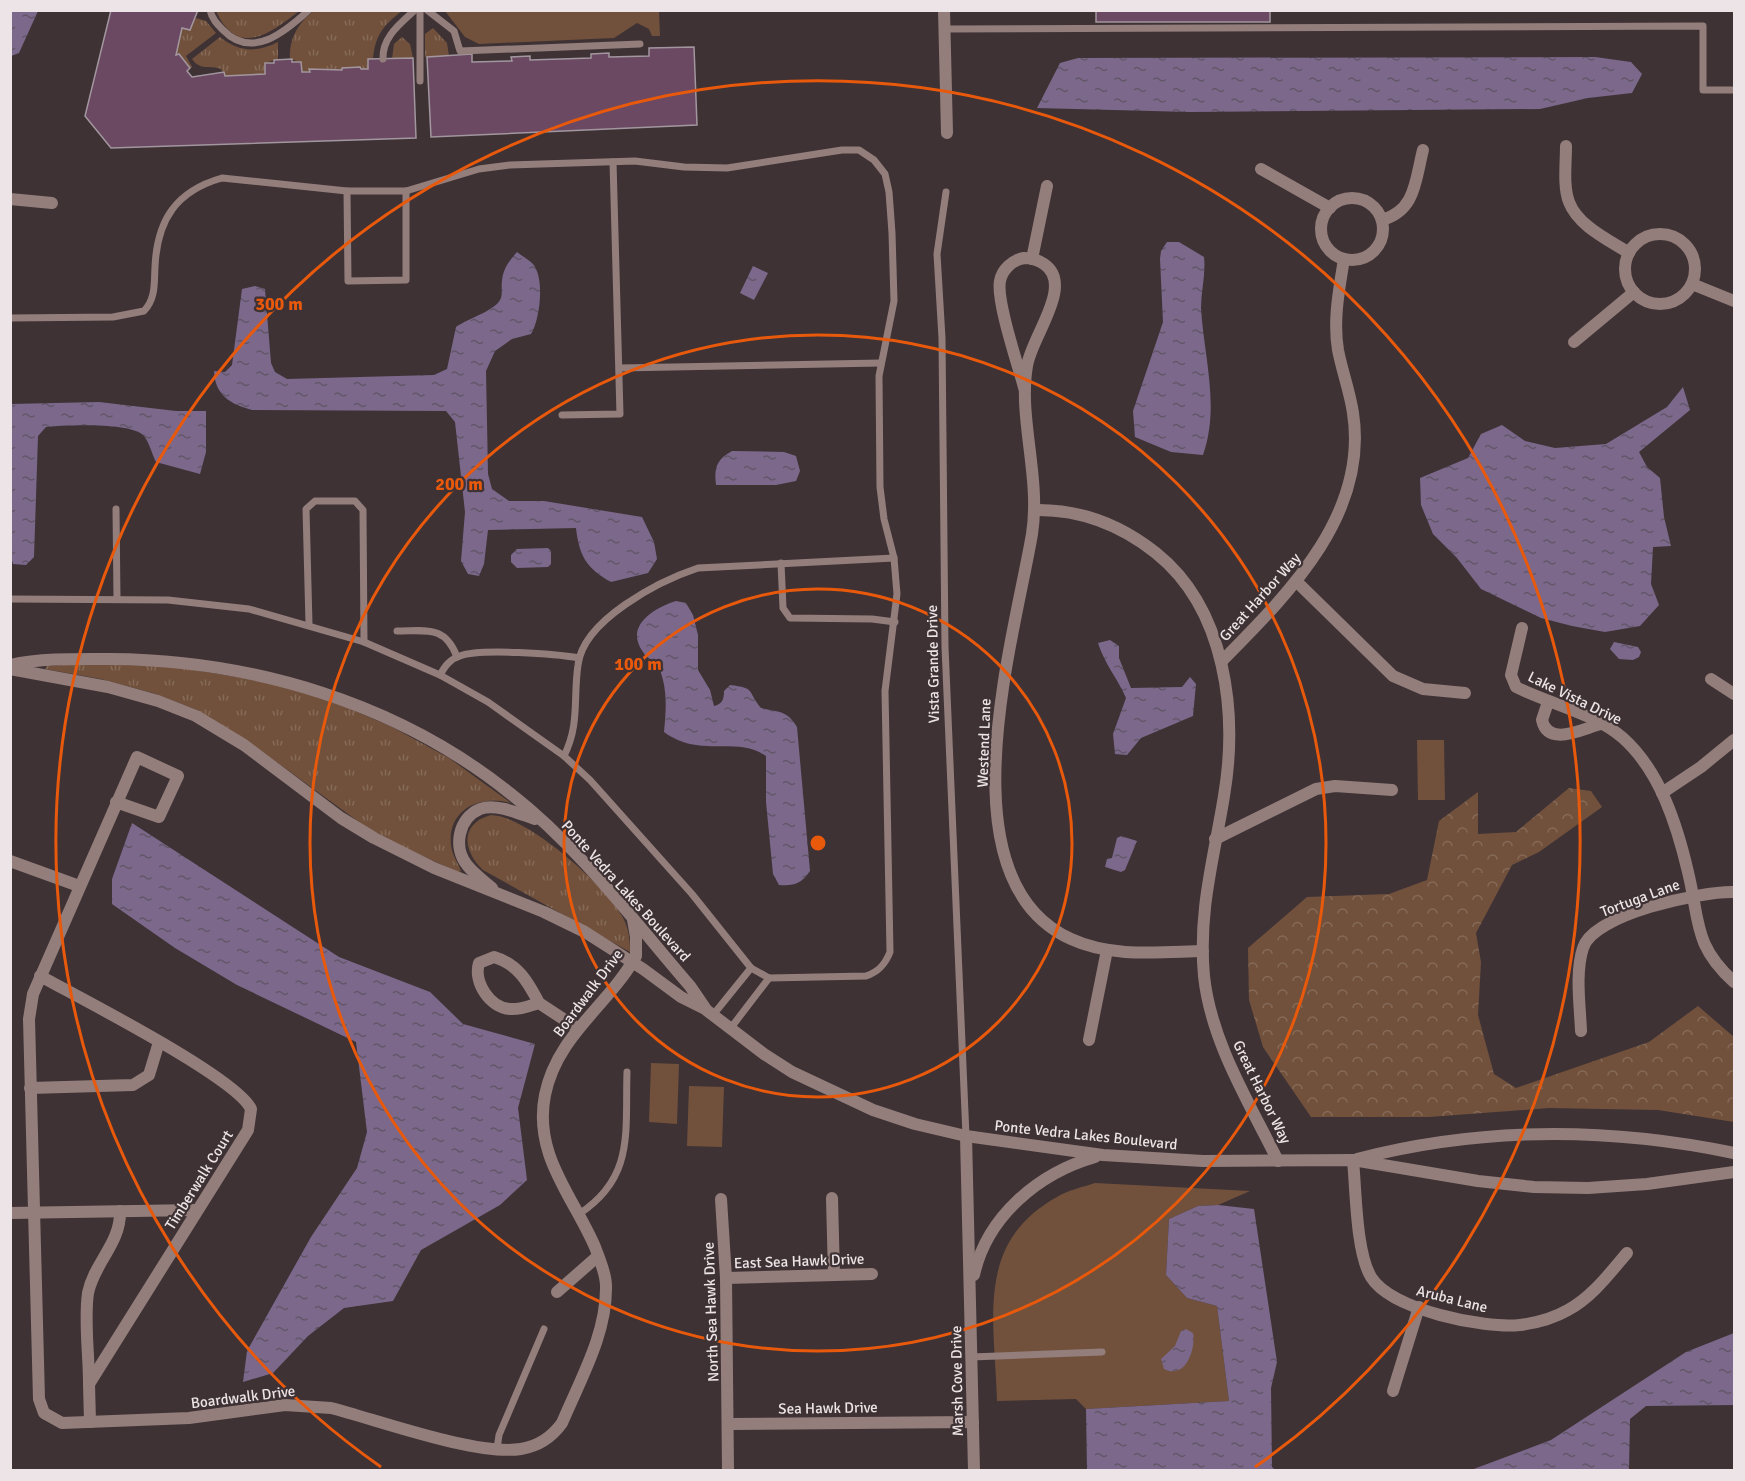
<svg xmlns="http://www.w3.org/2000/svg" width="1745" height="1481" font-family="Signika,sans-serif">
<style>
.grass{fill:url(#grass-tufts)}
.forest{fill:url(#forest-crowns)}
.green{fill:#71513c}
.water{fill:url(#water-ripples)}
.building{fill:#6b4962;stroke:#a2979f;stroke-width:1.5}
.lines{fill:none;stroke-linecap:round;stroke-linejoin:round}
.service{stroke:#937e7b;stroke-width:7}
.minor{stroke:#937e7b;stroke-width:12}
.ring{fill:none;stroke:#e8590c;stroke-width:3}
.labels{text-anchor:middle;stroke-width:4.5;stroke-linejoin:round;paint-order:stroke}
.street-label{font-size:15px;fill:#ece4e6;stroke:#3e3235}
.centre{fill:#e8590c;stroke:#3e3235;stroke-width:3}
.ring-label{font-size:18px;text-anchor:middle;font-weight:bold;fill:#e8590c;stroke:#3e3235;stroke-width:4.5;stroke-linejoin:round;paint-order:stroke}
</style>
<defs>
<pattern id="grass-tufts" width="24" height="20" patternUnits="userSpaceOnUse" patternTransform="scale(1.5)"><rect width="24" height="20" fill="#71513c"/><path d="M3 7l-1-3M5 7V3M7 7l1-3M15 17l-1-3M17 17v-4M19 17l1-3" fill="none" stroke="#856a58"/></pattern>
<pattern id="forest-crowns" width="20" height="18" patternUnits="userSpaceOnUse" patternTransform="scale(1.5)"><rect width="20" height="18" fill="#71513c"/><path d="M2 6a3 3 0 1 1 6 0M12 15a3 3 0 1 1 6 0" fill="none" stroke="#856a58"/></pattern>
<pattern id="water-ripples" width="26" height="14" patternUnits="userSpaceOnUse" patternTransform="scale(1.5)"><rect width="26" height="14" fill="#7c688b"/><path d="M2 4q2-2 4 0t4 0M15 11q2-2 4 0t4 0" fill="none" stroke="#625668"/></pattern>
</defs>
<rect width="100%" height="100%" fill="#3e3235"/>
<g class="grass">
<path d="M216,11v-1l83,1c-28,22 -61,48 -83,0z"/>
<path d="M314,11h88c-19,14 -27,25 -29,48l-5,1v9h-7l-1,-2 -18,1v2l-14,-1 -26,3 -2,-10 -10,-3c-1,-21 8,-36 24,-48z"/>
<polygon points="196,18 206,21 216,33 186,56 192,67 190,68 179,55 176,55 182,28 189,29"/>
<polygon points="433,28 447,43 449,56 425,57 425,34"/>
<path d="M220,37c19,15 36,16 58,5v17l-13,4v11l-40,2 -4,-7c-11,-4 -21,2 -29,-10z"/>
<polygon points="402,37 410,44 413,58 392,59 394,44"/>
<path d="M80,664l89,2 100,16 63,19 60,26 57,31 62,45c-30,-9 -64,6 -60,42 1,10 7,18 10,26l-3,1 -62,-28 -30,-17 -106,-77 -63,-40 -41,-16 -55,-15 -56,-10 2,-3z"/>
<path d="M491,815c36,1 114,70 131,101 7,12 8,24 8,36l-147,-82c-20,-19 -24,-46 8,-55z"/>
</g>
<polygon class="forest" points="1569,788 1591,791 1602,807 1539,852 1512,865 1476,933 1481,962 1478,1015 1494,1074 1516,1088 1649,1042 1698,1006 1734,1037 1734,1122 1658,1110 1549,1108 1429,1117 1311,1117 1263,1047 1249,1000 1248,948 1307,897 1389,894 1427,880 1439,821 1478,792 1478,834 1516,832"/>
<g class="green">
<polygon points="445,11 659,11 660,36 652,36 649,29 637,23 614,38 479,44 465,37"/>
<polygon points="1417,740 1444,740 1445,800 1418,800"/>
<polygon points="651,1063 679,1064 677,1124 649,1122"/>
<polygon points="689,1086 724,1087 722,1147 687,1146"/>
<path d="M1095,1183l155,8 -32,14 -20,1 -29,13 -3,56 21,23 30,8 12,95 -143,8 -10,-10 -79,2c-2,-80 -23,-158 60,-204 11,-7 26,-10 38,-14z"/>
</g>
<g class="water">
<polygon points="11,10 38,11 19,53 11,56"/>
<polygon points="1595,57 1631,62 1642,74 1632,93 1588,98 1540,109 1190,112 1037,108 1060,63 1078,58"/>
<path d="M1167,242h12l25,15c2,17 -3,34 -3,51 3,50 19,98 2,147l-32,-3 -36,-15 -2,-26 30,-89 -3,-63 1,-8z"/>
<path d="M517,252c5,4 12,8 16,12 12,14 7,56 -2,70l-19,5 -17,12 -9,20 2,103 4,15 17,12h35l98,16 12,25 3,17 -9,14 -37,9c-25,-14 -32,-27 -35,-54l-88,2 -4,34 -5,12 -11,-2 -7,-13 4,-49 -10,-90 -9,-11 -194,-1c-22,-6 -37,-15 -38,-39l11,1 7,-7 10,-76 13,-3 10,3 6,74 4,9 12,7 147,-4 13,-6 9,-42c13,-9 38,-16 44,-27 3,-5 1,-13 2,-19 1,-12 7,-20 15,-29z"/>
<polygon points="753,266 768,273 754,300 740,293"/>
<polygon points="1683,387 1690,410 1639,452 1647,467 1660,478 1664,517 1671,546 1653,547 1651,584 1659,605 1640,626 1605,632 1572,626 1541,618 1481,589 1457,558 1433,534 1421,505 1420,478 1468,458 1481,434 1502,425 1525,441 1555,448 1606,444 1667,407"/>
<path d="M99,402l77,9h30v41l-6,22 -44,-12c-4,-8 -7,-20 -12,-26 -12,-14 -79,-11 -98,-9l-8,9 -4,121 -8,8 -13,-1 -3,-11 1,-149z"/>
<path d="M732,451l52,1 12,4 4,15 -4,10 -20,4h-60c-2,-17 0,-25 16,-34z"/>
<polygon points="548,548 551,551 551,564 548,567 517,568 511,562 511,555 517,549"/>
<path d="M676,601l10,2 7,12 5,20v35l12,20 4,16c8,-2 10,-6 10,-15l6,-6c26,3 17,6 31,23 17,4 26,2 36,19l13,144c-9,13 -16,15 -31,14l-6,-11 -7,-72v-46c-30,-21 -65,3 -102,-24 2,-21 4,-43 -5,-64 -4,-7 -12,-9 -16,-16 -19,-26 11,-44 33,-51z"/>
<path d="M1110,640l9,6v12l12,30 51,-1 8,-10 6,7 -3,32 -52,22 -14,17 -12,-1 -2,-20 13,-36c-8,-19 -22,-35 -28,-55z"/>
<polygon points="1614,642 1638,647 1641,652 1639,657 1633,660 1619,659 1610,649"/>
<polygon points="132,823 339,957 430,992 463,1024 535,1044 518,1108 527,1180 500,1205 421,1250 393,1301 344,1308 308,1336 273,1373 243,1382 247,1351 311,1237 357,1168 367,1132 356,1042 237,985 175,948 112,904 112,879"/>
<polygon points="1121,836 1137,841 1125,870 1121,872 1105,867 1107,859 1112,858 1117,838"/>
<polygon points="1218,1205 1254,1209 1277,1362 1271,1388 1272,1467 1275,1470 1087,1470 1086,1409 1229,1401 1217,1306 1187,1298 1166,1275 1169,1219 1198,1206"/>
<path d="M1186,1329l7,4c3,17 -8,47 -29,36l-3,-10 14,-13 6,-15z"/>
<polygon points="1734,1333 1734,1405 1646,1406 1630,1419 1629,1470 1471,1470 1551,1440 1686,1352"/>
</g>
<g class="building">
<polygon points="111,10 198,10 190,30 182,28 176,55 179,54 190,68 187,71 192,77 224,72 225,76 265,74 265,63 274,63 274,60 292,59 292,62 301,62 302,72 310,72 309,69 342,70 342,68 360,67 361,69 368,69 368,59 413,58 416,138 111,148 85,116"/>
<rect x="1096" y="10" width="174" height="12"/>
<polygon points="694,47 697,125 431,137 427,57 472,54 472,62 512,61 511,57 530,56 530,60 591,58 591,54 609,53 609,57 649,56 649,48"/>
</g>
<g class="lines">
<g class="service">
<path d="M210,10c2,9 7,14 13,20 29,30 62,2 86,-20"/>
<polyline points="420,10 420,81"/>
<polyline points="427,10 454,31 460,51 640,44"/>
<polyline points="945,29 1703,26 1703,90 1734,90"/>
<path d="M383,59c-1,-22 17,-35 32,-49"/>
<polyline points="347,191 348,281 406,280 406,191"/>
<polyline points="946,192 937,254 942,338 945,647 966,1136"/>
<path d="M10,318l103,-1 31,-6c12,-13 10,-28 11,-44 2,-47 21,-76 67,-89l125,13h59l73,-22 31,-4 125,-4 49,6 43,1 115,-18h17l15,10 11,14 4,18 3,41 2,68 -15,75 1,111 4,32 10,39 3,36 -12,97 5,261c-5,13 -12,20 -24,24l-97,2 -18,-10 -59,-74 -102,-114 -26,-24 -76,-54 -48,-27 -76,-33 -115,-33 -81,-9 -158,-1"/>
<polyline points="620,368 881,363"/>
<polyline points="562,415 620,414 613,162"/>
<polyline points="116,509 117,599"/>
<polyline points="781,563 783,608 790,618 872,619 895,622"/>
<polyline points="309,624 306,509 315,501 355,501 363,510 364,642"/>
<path d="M397,631c29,0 48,-6 60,26"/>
<path d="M440,675c5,-9 10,-16 20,-19 20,-8 97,-2 119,2"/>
<path d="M564,756c16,-32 9,-57 14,-91 5,-45 81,-84 120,-97l196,-10"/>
<polyline points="713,1015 751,968"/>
<polyline points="730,1029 769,978"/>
<path d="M579,1214c56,-37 46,-82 48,-142"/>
<polyline points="971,1357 1102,1352"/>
<polyline points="497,1449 499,1435 544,1329"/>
</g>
<g class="minor">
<polyline points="944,10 947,133"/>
<path d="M1566,146c0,18 -3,40 3,56 9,24 40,38 60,51"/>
<polyline points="1261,169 1330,208"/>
<circle cx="1352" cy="229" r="31"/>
<polyline points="10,199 52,203"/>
<path d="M1382,220c34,-10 33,-39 41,-70"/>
<circle cx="1660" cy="269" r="35"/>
<polyline points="1032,259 1047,186"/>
<polyline points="1692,284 1734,301"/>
<polyline points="1574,342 1634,292"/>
<path d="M1025,391c-6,-23 -29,-90 -25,-110 2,-11 12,-21 24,-23 7,0 14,2 20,6 31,21 -13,73 -17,102 -9,52 14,111 5,168 -18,106 -91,346 39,405 41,19 89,13 132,12"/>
<path d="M1034,510c45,-1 87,15 122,43 70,56 82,160 68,243 -10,62 -26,115 -20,180 7,66 45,126 74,185"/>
<polyline points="1297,582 1393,676 1423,689 1465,693"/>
<path d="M1522,628l-11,47 5,12c34,17 78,26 107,51 37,33 54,87 65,134 12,49 5,73 46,110"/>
<path d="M1221,662c65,-66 148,-146 132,-249 -3,-21 -11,-42 -15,-63 -5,-30 1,-60 6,-91"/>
<path d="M10,665c33,-7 67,-6 100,-6 143,1 288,44 401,135 69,54 122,126 179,192l15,22"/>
<polyline points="10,669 108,687 158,701 196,716 244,745 341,818 374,838 434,868 544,912 585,932 643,969 681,997 705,1009 764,1054 792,1072 873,1110 915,1124 966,1136 1103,1155 1203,1161 1353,1160 1478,1181 1534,1187 1588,1188 1647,1184 1734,1172"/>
<polyline points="1711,679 1734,694"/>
<path d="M1548,702l-6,18c6,28 42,8 59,4"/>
<polyline points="1662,793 1701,767 1734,740"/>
<path d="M116,802l43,15 19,-41 -41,-19 -104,237 -4,25 10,380 5,14 18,10 127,-5 96,-13 46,3c47,12 145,48 190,41 18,-3 31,-12 41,-26 18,-43 45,-89 44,-137 0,-13 -7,-28 -11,-39 -22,-51 -62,-92 -50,-152 12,-60 63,-89 91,-139v-19l-3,-17"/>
<polyline points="1215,839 1316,789 1335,786 1392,790"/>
<polyline points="10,861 79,886"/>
<path d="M492,888c-8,-7 -18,-14 -25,-23 -14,-17 -9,-47 13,-56 16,-6 40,5 55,10"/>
<path d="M40,976c38,21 196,101 211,133l-3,21 -159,254 1,38"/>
<path d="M539,1003c-11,-21 -21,-39 -45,-46l-15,6c-6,19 11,45 31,46 10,1 19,-3 29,-6l38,25"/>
<path d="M1581,1031c-1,-26 -6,-58 2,-83 10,-34 119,-57 151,-56"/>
<polyline points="1089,1040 1107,950"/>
<polyline points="30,1088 133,1085 149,1075 159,1042"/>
<polyline points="966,1136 974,1470"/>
<path d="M1357,1159c127,-33 251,-32 377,-6"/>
<path d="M1353,1160c3,31 3,92 18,117 20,33 113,52 149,48 16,-2 34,-7 48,-15 24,-13 41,-36 59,-57"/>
<polyline points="832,1198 834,1275"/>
<polyline points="721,1199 726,1278 728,1470"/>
<polyline points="10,1213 197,1210"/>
<path d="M974,1275c13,-59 65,-102 121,-118"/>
<polyline points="726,1278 872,1274"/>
<polyline points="557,1292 598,1256"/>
<path d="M89,1383c0,-29 -5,-62 -1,-90 6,-30 33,-50 32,-82"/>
<polyline points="1393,1391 1419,1307"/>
<polyline points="730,1424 973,1422"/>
</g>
</g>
<g class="ring">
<circle cx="818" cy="843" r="254"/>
<circle cx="818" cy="843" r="508"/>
<path d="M381 1467A762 762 0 1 1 1255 1467"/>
</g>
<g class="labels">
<g class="street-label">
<text transform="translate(1260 597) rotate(-48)" y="5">Great Harbor Way</text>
<text transform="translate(933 664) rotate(-91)" y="5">Vista Grande Drive</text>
<text transform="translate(1575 698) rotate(26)" y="5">Lake Vista Drive</text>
<text transform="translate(984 743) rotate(-88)" y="5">Westend Lane</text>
<text transform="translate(626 891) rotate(48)" y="5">Ponte Vedra Lakes Boulevard</text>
<text transform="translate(1640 898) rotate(-20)" y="5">Tortuga Lane</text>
<text transform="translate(588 993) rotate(-53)" y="5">Boardwalk Drive</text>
<text transform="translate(1262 1092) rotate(64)" y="5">Great Harbor Way</text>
<text transform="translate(1086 1135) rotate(6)" y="5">Ponte Vedra Lakes Boulevard</text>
<text transform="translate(199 1180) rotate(-58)" y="5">Timberwalk Court</text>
<text transform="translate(799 1261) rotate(-2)" y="5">East Sea Hawk Drive</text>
<text transform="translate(1452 1299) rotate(14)" y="5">Aruba Lane</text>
<text transform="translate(711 1312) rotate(-92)" y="5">North Sea Hawk Drive</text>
<text transform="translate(957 1381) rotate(-91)" y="5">Marsh Cove Drive</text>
<text transform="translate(243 1397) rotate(-7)" y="5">Boardwalk Drive</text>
<text transform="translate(828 1408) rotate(-1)" y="5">Sea Hawk Drive</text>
</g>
</g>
<circle cx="818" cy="843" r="9" class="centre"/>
<g class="ring-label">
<text x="279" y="310">300 m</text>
<text x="459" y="490">200 m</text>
<text x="638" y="670">100 m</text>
</g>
<rect width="1745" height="1481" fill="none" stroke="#ece4e6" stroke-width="24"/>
</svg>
